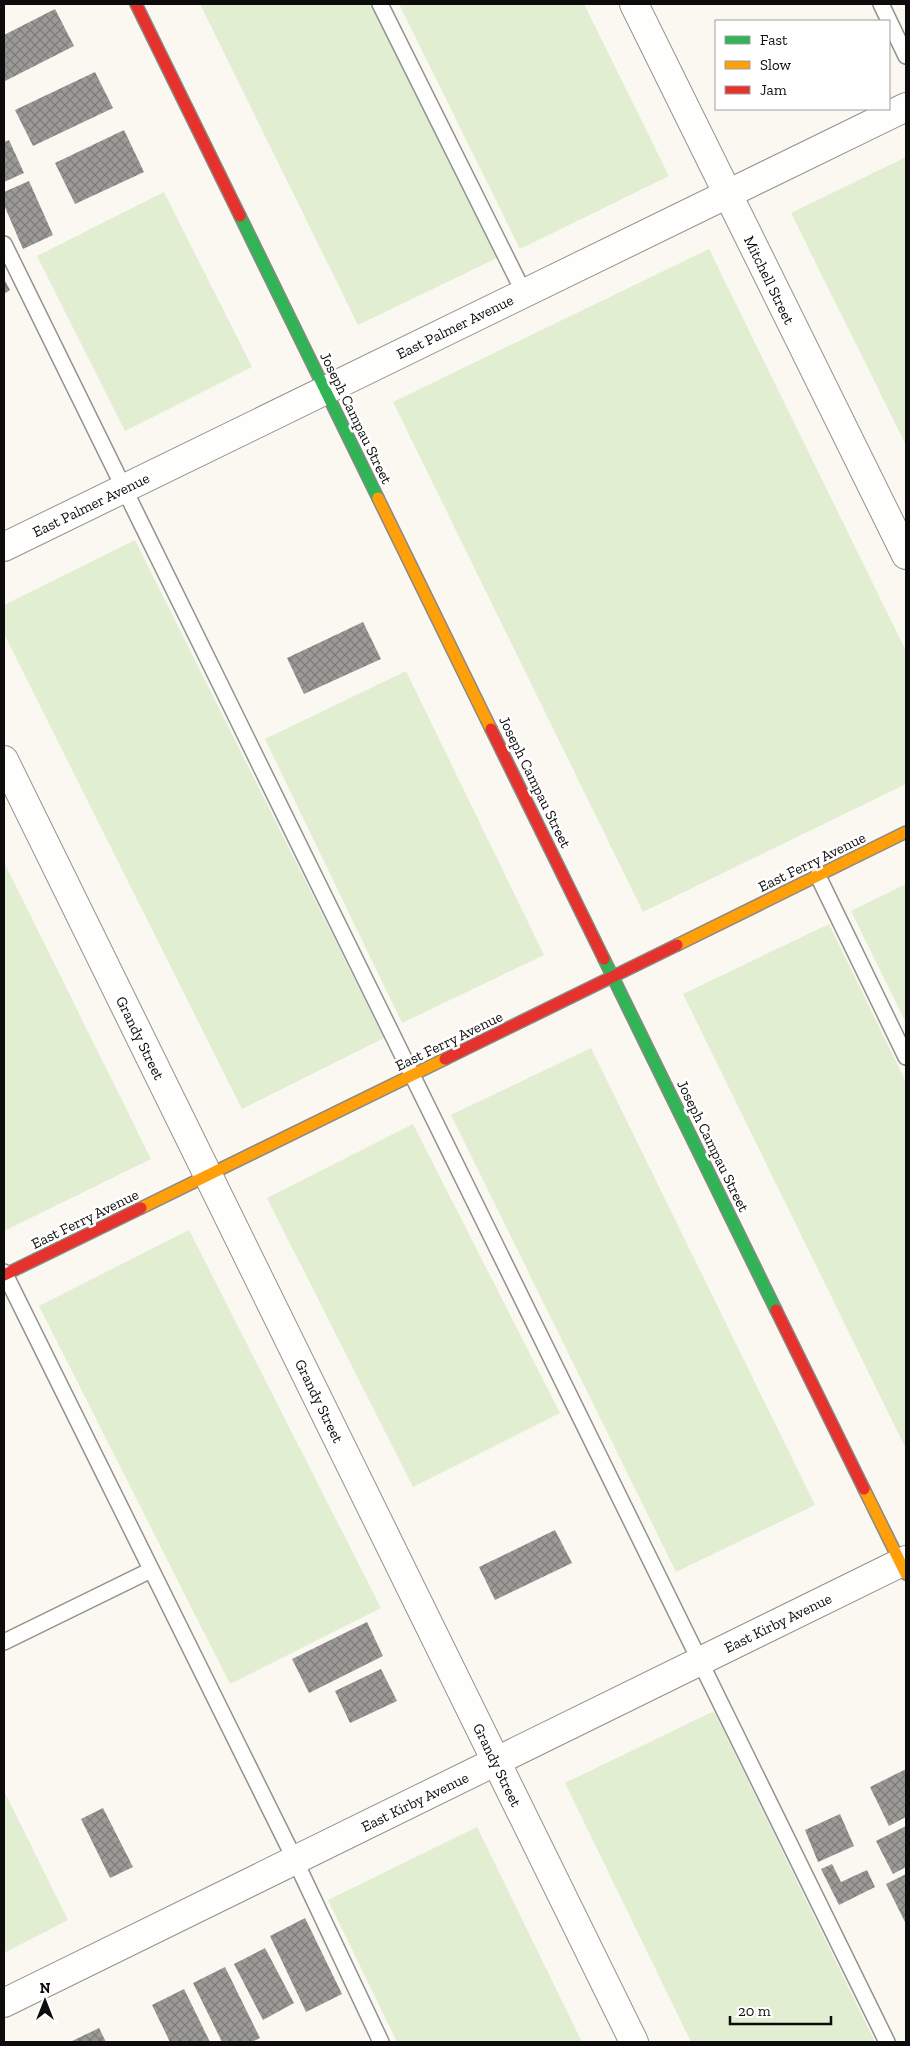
<svg xmlns="http://www.w3.org/2000/svg" width="910" height="2046" font-family="'Zilla Slab',serif">
<style>
.grass{fill:#e2eed2}
.building{fill:url(#building-cross-hatch)}
.lines{fill:none;stroke-linecap:round;stroke-linejoin:round}
.lane-casing{stroke:#93928f;stroke-width:18}
.street-casing{stroke:#93928f;stroke-width:30}
.fast-casing{stroke:#8a8986;stroke-width:14}
.slow-casing{stroke:#8a8986;stroke-width:14}
.jam-casing{stroke:#8a8986;stroke-width:14}
.lane{stroke:#fefefd;stroke-width:15}
.street{stroke:#fefefd;stroke-width:28}
.fast{stroke:#30b455;stroke-width:11}
.slow{stroke:#ff9f0a;stroke-width:11}
.jam{stroke:#e5322d;stroke-width:11}
.labels{text-anchor:middle;stroke-width:5;stroke-linejoin:round;paint-order:stroke}
.street-label{font-size:15px;fill:#0c0c0c;stroke:#fff}
</style>
<defs>
<pattern id="building-cross-hatch" width="8" height="8" patternUnits="userSpaceOnUse" patternTransform="scale(1.25)"><rect width="8" height="8" fill="#9c9a97"/><path d="M0 0l8 8M0 8l8-8" fill="none" stroke="#7e7c7a"/></pattern>
</defs>
<rect width="100%" height="100%" fill="#faf8f1"/>
<g class="grass">
<polygon points="200,4 372,4 497,258 358,325"/>
<polygon points="399,4 584,4 669,176 520,249"/>
<polygon points="906,157 906,445 791,213"/>
<polygon points="164,192 252,367 125,431 37,256"/>
<polygon points="709,249 906,651 906,784 643,912 393,402"/>
<polygon points="135,540 384,1038 242,1109 4,634 4,605"/>
<polygon points="406,671 544,955 402,1023 265,739"/>
<polygon points="4,862 151,1159 4,1231"/>
<polygon points="906,884 906,1023 851,911"/>
<polygon points="829,924 906,1082 906,1449 683,994"/>
<polygon points="591,1048 815,1505 676,1572 451,1115"/>
<polygon points="413,1124 560,1413 413,1487 267,1198"/>
<polygon points="189,1230 381,1608 230,1684 39,1306"/>
<polygon points="714,1711 875,2042 691,2042 565,1783"/>
<polygon points="4,1791 68,1920 4,1953"/>
<polygon points="477,1827 582,2042 397,2042 328,1900"/>
</g>
<g class="building">
<polygon points="55,9 74,46 5,81 4,35"/>
<polygon points="95,72 113,108 33,146 15,110"/>
<polygon points="124,130 144,172 75,204 55,163"/>
<polygon points="9,140 24,173 4,182 4,142"/>
<polygon points="29,181 53,235 23,249 4,205 4,192"/>
<polygon points="4,279 10,290 4,294"/>
<polygon points="363,622 381,659 304,694 287,658"/>
<polygon points="555,1530 572,1563 495,1600 479,1567"/>
<polygon points="367,1622 383,1656 309,1693 292,1659"/>
<polygon points="381,1669 397,1701 350,1723 335,1691"/>
<polygon points="906,1769 906,1817 889,1826 870,1787"/>
<polygon points="103,1808 133,1867 110,1878 81,1819"/>
<polygon points="840,1814 854,1846 818,1862 805,1830"/>
<polygon points="906,1826 906,1867 893,1874 876,1841"/>
<polygon points="832,1864 841,1882 867,1870 875,1887 839,1905 821,1869"/>
<polygon points="906,1874 906,1921 905,1922 886,1884"/>
<polygon points="305,1918 342,1994 306,2012 270,1936"/>
<polygon points="265,1948 294,2003 263,2020 234,1964"/>
<polygon points="225,1967 260,2038 252,2042 222,2042 193,1983"/>
<polygon points="184,1989 210,2042 170,2042 152,2005"/>
<polygon points="99,2028 106,2042 70,2042"/>
</g>
<g class="lines">
<g class="lane-casing">
<g id="lane">
<polyline points="380,4 524,293"/>
<polyline points="881,4 906,56"/>
<polyline points="4,244 887,2042"/>
<polyline points="818,876 906,1057"/>
<polyline points="4,1272 295,1860 381,2042"/>
<polyline points="4,1642 151,1570"/>
</g>
</g>
<g class="street-casing">
<g id="street">
<polyline points="634,4 906,555"/>
<polyline points="4,547 906,107"/>
<polyline points="4,760 634,2042"/>
<polyline points="4,2003 906,1560"/>
</g>
</g>
<g class="fast-casing">
<g id="fast">
<polyline points="240,216 378,498"/>
<polyline points="604,959 776,1310"/>
</g>
</g>
<g class="slow-casing">
<g id="slow">
<polyline points="378,498 491,729"/>
<polyline points="677,945 906,832"/>
<polyline points="141,1208 445,1059"/>
<polyline points="864,1489 906,1574"/>
</g>
</g>
<g class="jam-casing">
<g id="jam">
<polyline points="136,4 240,216"/>
<polyline points="491,729 604,959"/>
<polyline points="445,1059 677,945"/>
<polyline points="4,1275 141,1208"/>
<polyline points="776,1310 864,1489"/>
</g>
</g>
<use href="#lane" class="lane"/>
<use href="#street" class="street"/>
<use href="#fast" class="fast"/>
<use href="#slow" class="slow"/>
<use href="#jam" class="jam"/>
</g>
<g class="labels">
<g class="street-label">
<text transform="translate(769 280) rotate(64)" y="5">Mitchell Street</text>
<text transform="translate(455 327) rotate(-26)" y="5">East Palmer Avenue</text>
<text transform="translate(356 418) rotate(64)" y="5">Joseph Campau Street</text>
<text transform="translate(91 505) rotate(-26)" y="5">East Palmer Avenue</text>
<text transform="translate(535 782) rotate(64)" y="5">Joseph Campau Street</text>
<text transform="translate(812 862) rotate(-26)" y="5">East Ferry Avenue</text>
<text transform="translate(140 1038) rotate(64)" y="5">Grandy Street</text>
<text transform="translate(449 1041) rotate(-26)" y="5">East Ferry Avenue</text>
<text transform="translate(713 1146) rotate(64)" y="5">Joseph Campau Street</text>
<text transform="translate(85 1219) rotate(-26)" y="5">East Ferry Avenue</text>
<text transform="translate(319 1401) rotate(64)" y="5">Grandy Street</text>
<text transform="translate(778 1623) rotate(-26)" y="5">East Kirby Avenue</text>
<text transform="translate(497 1765) rotate(64)" y="5">Grandy Street</text>
<text transform="translate(415 1802) rotate(-26)" y="5">East Kirby Avenue</text>
</g>
</g>
<rect width="910" height="2046" fill="none" stroke="#0c0c0c" stroke-width="10"/>
<rect x="715" y="20" width="175" height="90" fill="#ffffff" stroke="#9e9e9e"/>
<rect x="725" y="36" width="25" height="8" fill="#30b455" stroke="#9e9e9e"/>
<text x="760" y="45" font-size="15" fill="#0c0c0c">Fast</text>
<rect x="725" y="61" width="25" height="8" fill="#ff9f0a" stroke="#9e9e9e"/>
<text x="760" y="70" font-size="15" fill="#0c0c0c">Slow</text>
<rect x="725" y="86" width="25" height="8" fill="#e5322d" stroke="#9e9e9e"/>
<text x="760" y="95" font-size="15" fill="#0c0c0c">Jam</text>
<g transform="translate(45 2001)" stroke="#ffffff" stroke-width="4" paint-order="stroke">
<path d="M0-4L9 19L0 12L-9 19Z" fill="#0c0c0c"/>
<text y="-8" font-size="14" font-weight="bold" text-anchor="middle" fill="#0c0c0c">N</text>
</g>
<path d="M730 2016v8h101v-8" fill="none" stroke="#0c0c0c" stroke-width="2.5"/>
<text x="738" y="2016" font-size="15" fill="#0c0c0c" stroke="#ffffff" stroke-width="4" paint-order="stroke">20 m</text>
</svg>
